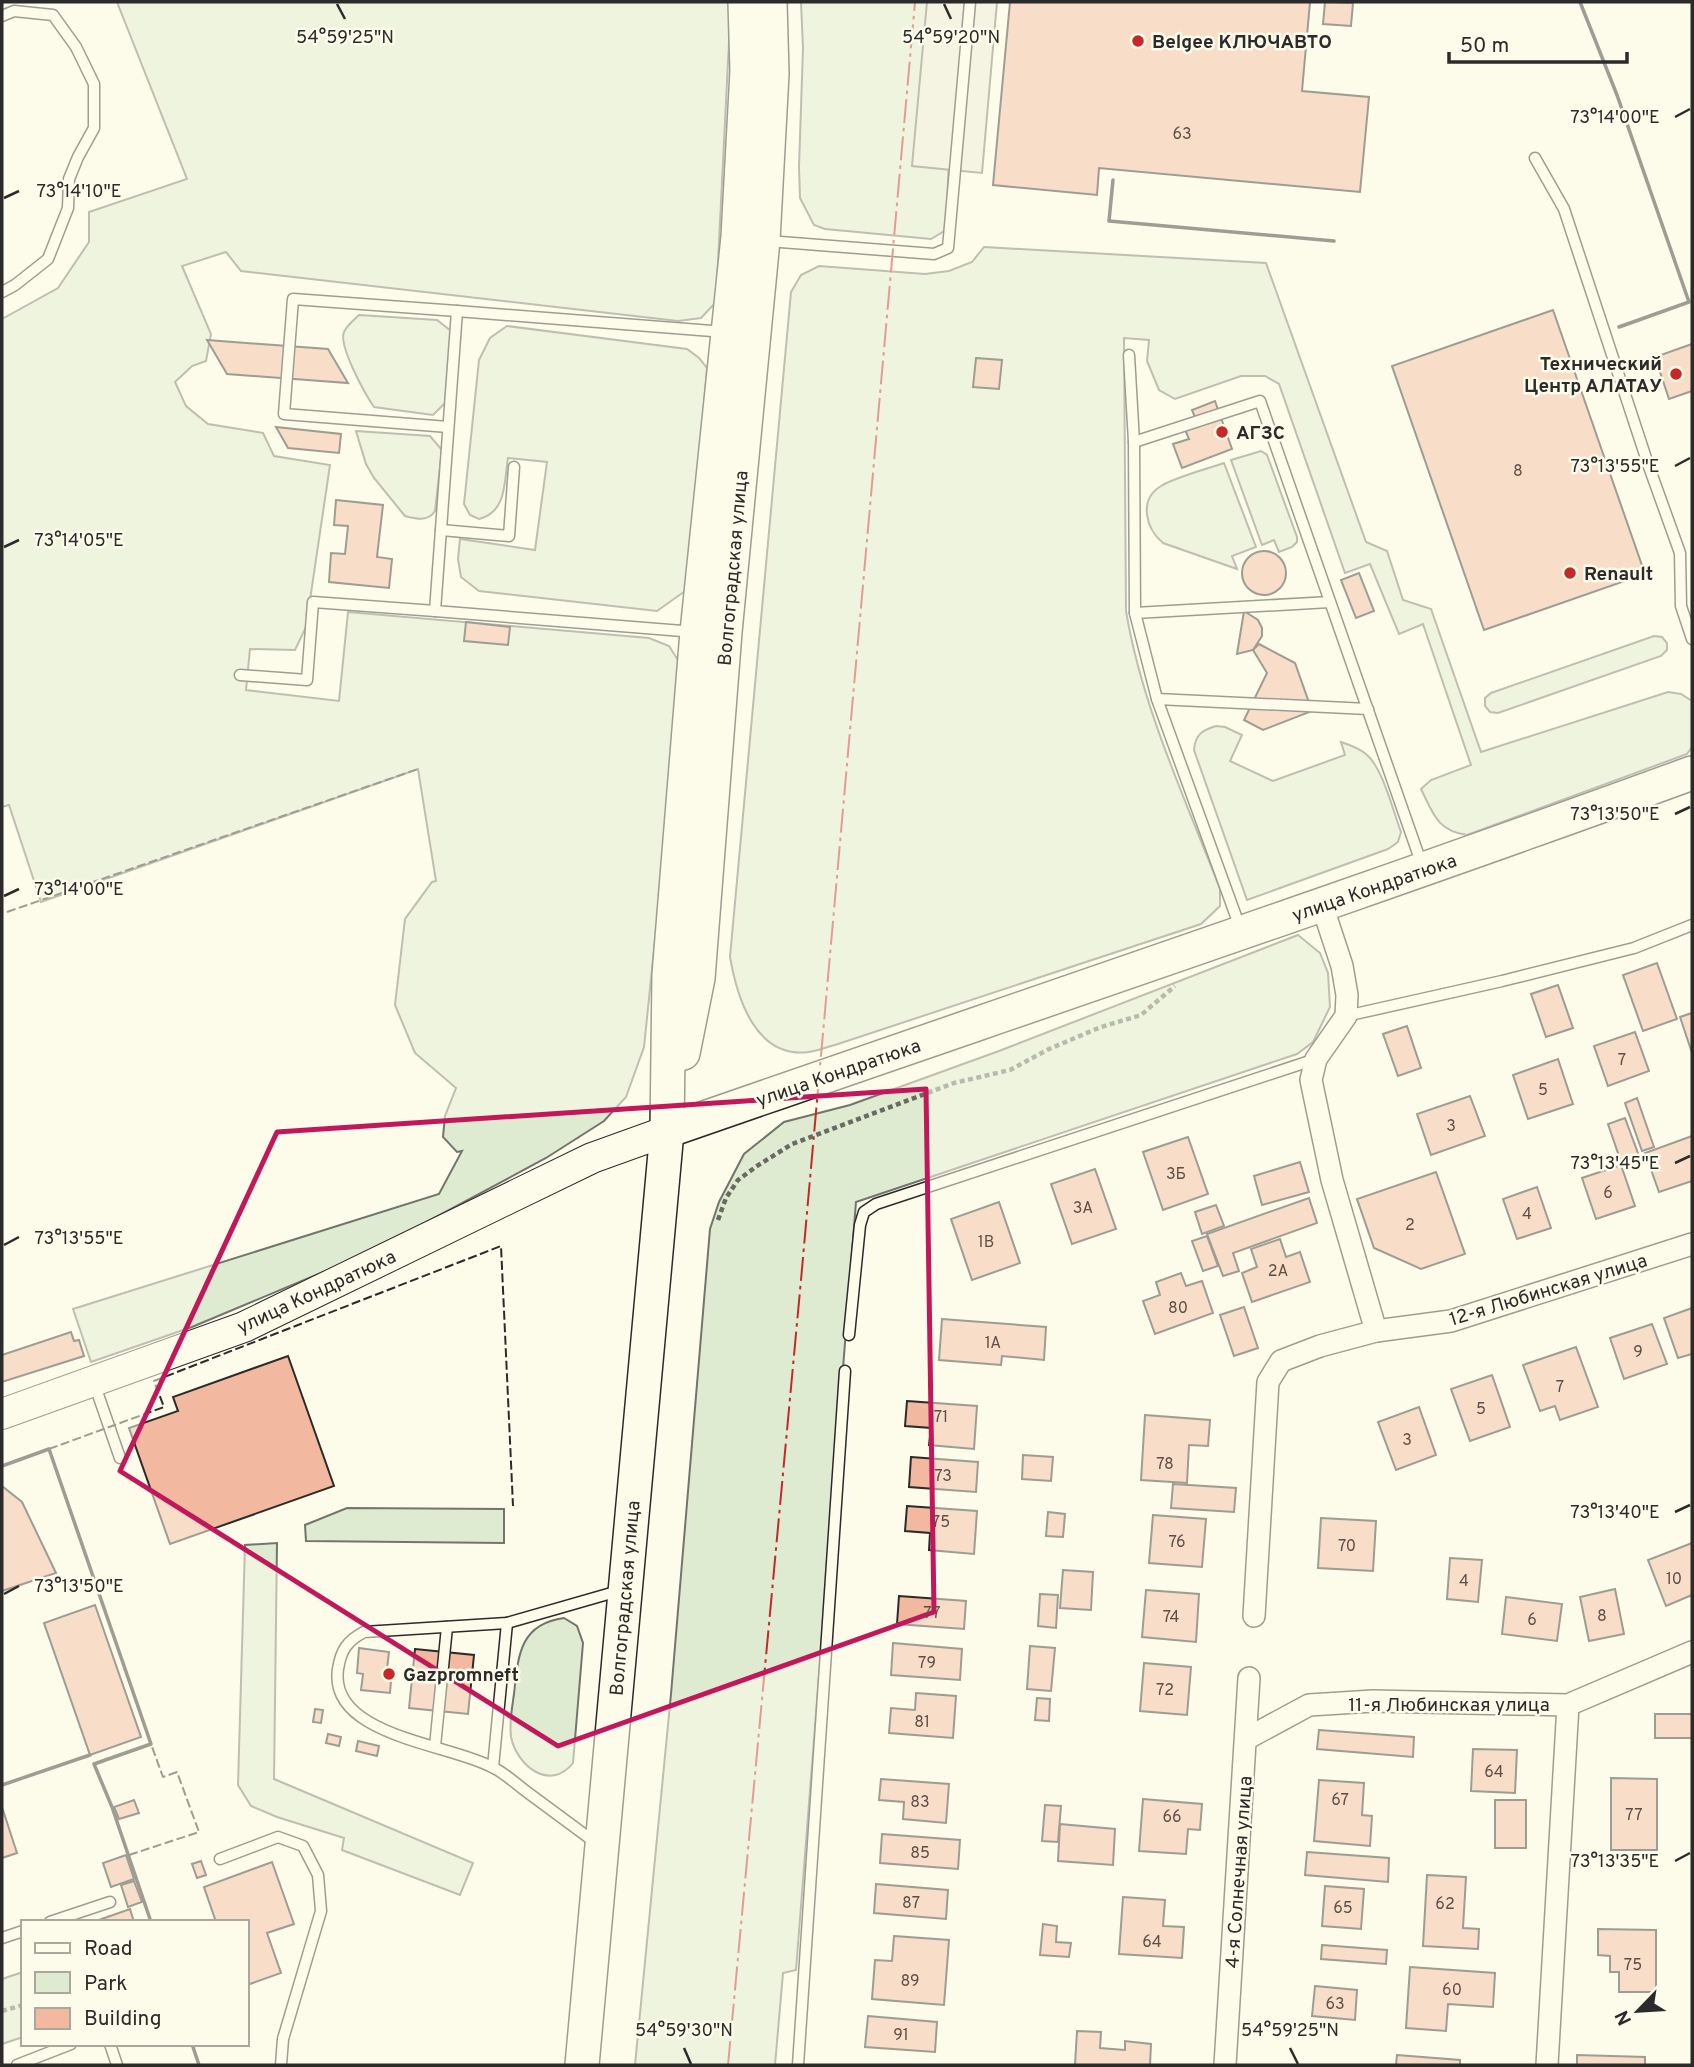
<svg xmlns="http://www.w3.org/2000/svg" width="1694" height="2067" font-family="Overpass,sans-serif">
<style>
.green{fill:#deebd1;stroke:#74746e;stroke-width:2}
.parking{fill:#eceadb;stroke:#74746e;stroke-width:2}
.building{fill:#f2b8a0;stroke:#2b2b2b;stroke-width:2}
.lines{fill:none;stroke-linecap:round;stroke-linejoin:round}
.lane-casing{stroke:#2b2b2b;stroke-width:13}
.street-casing{stroke:#2b2b2b;stroke-width:24}
.secondary-casing{stroke:#2b2b2b;stroke-width:32}
.primary-casing{stroke:#2b2b2b;stroke-width:36}
.path{stroke:#6a6964;stroke-width:4.5;stroke-dasharray:5 3.5;stroke-linecap:butt}
.lane{stroke:#fdfbea;stroke-width:10}
.street{stroke:#fdfbea;stroke-width:21}
.secondary{stroke:#fdfbea;stroke-width:30}
.primary{stroke:#fdfbea;stroke-width:33}
.fence{stroke:#2b2b2b;stroke-width:2;stroke-dasharray:9 3.5;stroke-linecap:butt}
.wall{stroke:#2b2b2b;stroke-width:3.5}
.power{stroke:#c62828;stroke-width:2;stroke-dasharray:24 5 3.5 5;stroke-linecap:butt}
.marked{fill:none;stroke:#c2185b;stroke-width:5;stroke-linejoin:round}
.ticks{fill:none;stroke:#2b2b2b;stroke-width:2.5}
.poi-dot{fill:#c62828;stroke:#fdfbea;stroke-width:2.5}
.labels{text-anchor:middle;stroke-width:5;stroke-linejoin:round;paint-order:stroke}
.number-label{font-size:16px;fill:#5d4e48}
.poi-label{font-size:19px;font-weight:bold;fill:#2b2b2b;stroke:#fdfbea;text-anchor:start}
.street-label{font-size:19px;fill:#2b2b2b;stroke:#fdfbea}
.ticks-label{font-size:18px;text-anchor:middle;fill:#2b2b2b;stroke:#fdfbea;stroke-width:5;stroke-linejoin:round;paint-order:stroke}
</style>
<rect width="100%" height="100%" fill="#fdfbea"/>
<g class="green">
<polygon points="117,2 731,2 716,302 701,318 678,321 241,271 226,252 182,266 211,334 206,361 192,366 175,382 186,406 208,424 263,433 274,456 330,465 306,627 295,650 250,649 246,690 339,701 348,612 649,638 669,646 683,668 644,1047 626,1097 604,1121 546,1158 423,1224 335,1267 192,1327 91,1362 73,1309 439,1194 462,1151 457,1152 443,1137 445,1116 456,1088 415,1053 395,1005 405,919 432,882 436,881 418,769 41,902 9,805 2,807 2,319 58,288 89,242 89,212 187,179"/>
<polygon points="801,2 940,2 949,158 946,230 931,239 825,229 814,225 800,198 799,167 803,48"/>
<path d="M984,247l282,16 100,279 21,9 16,49 28,9 50,143 187,-60 13,2 11,7v46l-5,7 -220,81c-30,-4 -34,-22 -46,-46l10,-9 40,-15 -48,-141 -24,10 -29,-70 -25,9 -66,-189 -14,-8h-24l-66,23 -16,-9 -12,-29 2,-21 -25,-2 2,273c16,96 59,187 94,278v17l-19,18 -366,121c-9,2 -18,6 -26,7 -54,7 -72,-55 -79,-95l61,-665 10,-17 18,-9 106,8 24,-3 23,-9z"/>
<path d="M359,315l78,5 14,11 -6,72 -12,12 -59,-8c-9,-13 -36,-62 -30,-75 3,-7 10,-12 15,-17z"/>
<path d="M507,326l180,23 12,9 8,10 -17,212 -2,9 -31,22 -178,-20 -18,-14 -3,-18 2,-20 75,11 12,-88 -39,-4c-4,24 -1,54 -29,61l-9,-4 -6,-11 15,-144 11,-22z"/>
<path d="M356,431l74,5 12,14 -7,61c-7,11 -19,8 -30,5l-31,-38 -8,-14z"/>
<polygon points="1261,451 1267,455 1297,537 1297,542 1292,547 1279,552 1274,540 1262,545 1231,460"/>
<path d="M1224,463l32,84 -24,9 5,13 -74,-26c-17,-14 -25,-43 -2,-57 15,-9 46,-17 63,-23z"/>
<polygon points="1654,636 1662,637 1667,643 1667,650 1661,656 1498,713 1490,712 1485,706 1485,698 1491,693"/>
<path d="M1216,726l9,1 17,8 -12,26 43,20 72,-26 -4,-13c9,3 18,6 25,12 17,14 27,57 35,78l-3,10 -10,7 -141,51 -53,-150c1,-15 8,-20 22,-24z"/>
<polygon points="1298,935 1320,953 1328,973 1330,1007 1313,1042 1297,1054 856,1202 796,1970 783,1973 775,2065 635,2065 671,1694 710,1229 719,1202 744,1154 784,1122 850,1105 999,1051"/>
<polygon points="347,1508 504,1509 504,1543 306,1541 305,1525"/>
<polygon points="277,1543 274,1779 473,1863 460,1895 342,1850 344,1838 277,1817 251,1806 238,1785 245,1545"/>
<path d="M564,1618l13,8 6,17 -10,120c-23,29 -56,3 -62,-26 -2,-14 1,-29 3,-43 4,-37 5,-70 50,-76z"/>
<polygon points="23,1972 23,2037 2,2044 2,1979"/>
</g>
<polygon class="parking" points="927,2 997,2 982,173 912,166"/>
<g class="building">
<polygon points="1010,2 1310,2 1302,91 1369,97 1360,192 1099,168 1097,195 993,185"/>
<polygon points="1325,2 1353,3 1351,26 1323,24"/>
<polygon points="1553,310 1645,574 1484,630 1392,366"/>
<polygon points="207,340 328,349 348,383 227,374"/>
<polygon points="1692,344 1692,391 1669,399 1655,357"/>
<polygon points="976,358 1002,360 999,389 973,387"/>
<polygon points="1215,401 1232,449 1182,468 1173,444 1189,439 1184,427 1197,422 1192,410"/>
<polygon points="276,427 341,434 339,453 288,448"/>
<polygon points="336,500 383,505 377,557 392,559 389,588 329,582 331,553 345,554 348,526 334,525"/>
<circle cx="1264" cy="573" r="22"/>
<polygon points="1359,573 1374,611 1356,618 1341,580"/>
<polygon points="1244,611 1258,620 1262,628 1262,636 1253,650 1237,654"/>
<polygon points="466,622 510,627 508,645 464,641"/>
<polygon points="1259,644 1295,663 1312,711 1263,730 1244,720 1267,673 1253,650"/>
<polygon points="1657,963 1677,1019 1643,1031 1623,975"/>
<polygon points="1558,985 1573,1028 1546,1037 1531,994"/>
<polygon points="1692,1013 1692,1053 1680,1017"/>
<polygon points="1407,1026 1421,1068 1398,1076 1383,1034"/>
<polygon points="1635,1032 1649,1071 1608,1086 1594,1046"/>
<polygon points="1558,1059 1573,1104 1528,1119 1513,1075"/>
<polygon points="1470,1096 1485,1136 1431,1155 1417,1114"/>
<polygon points="1637,1098 1654,1147 1642,1151 1625,1103"/>
<polygon points="1625,1118 1639,1156 1621,1162 1608,1124"/>
<polygon points="1692,1136 1692,1181 1659,1192 1645,1153"/>
<polygon points="1188,1137 1208,1194 1163,1210 1143,1152"/>
<polygon points="1300,1162 1309,1192 1262,1205 1254,1176"/>
<polygon points="1621,1165 1635,1206 1596,1219 1582,1178"/>
<polygon points="1095,1169 1116,1229 1072,1244 1051,1184"/>
<polygon points="1436,1172 1465,1254 1421,1269 1374,1248 1357,1199"/>
<polygon points="1537,1187 1551,1228 1517,1239 1503,1199"/>
<polygon points="1309,1198 1317,1223 1233,1253 1239,1271 1223,1276 1207,1234"/>
<polygon points="999,1202 1020,1263 972,1280 951,1219"/>
<polygon points="1216,1205 1224,1226 1202,1234 1195,1212"/>
<polygon points="1207,1236 1218,1266 1203,1271 1192,1241"/>
<polygon points="1280,1239 1286,1257 1300,1252 1310,1282 1252,1302 1242,1273 1257,1267 1251,1249"/>
<polygon points="1181,1273 1186,1286 1202,1281 1213,1313 1155,1334 1143,1301 1160,1295 1156,1282"/>
<polygon points="1244,1307 1258,1348 1234,1356 1220,1315"/>
<polygon points="1692,1308 1692,1354 1678,1358 1664,1318"/>
<polygon points="942,1319 1046,1327 1044,1360 1002,1356 1001,1365 939,1360"/>
<polygon points="1652,1324 1667,1364 1624,1379 1610,1338"/>
<polygon points="71,1332 74,1341 79,1340 84,1356 2,1382 2,1355"/>
<polygon points="1576,1347 1598,1407 1560,1420 1555,1406 1540,1411 1523,1365"/>
<polygon points="288,1356 334,1486 170,1544 129,1428 178,1411 173,1397"/>
<polygon points="1492,1375 1510,1427 1470,1441 1451,1389"/>
<polygon points="907,1401 977,1406 974,1449 929,1445 931,1428 905,1426"/>
<polygon points="1419,1407 1436,1455 1396,1470 1378,1422"/>
<polygon points="1145,1415 1210,1420 1208,1446 1189,1445 1187,1483 1141,1480"/>
<polygon points="1023,1455 1053,1457 1051,1481 1022,1479"/>
<polygon points="911,1457 978,1462 976,1492 909,1487"/>
<polygon points="1173,1484 1236,1488 1234,1512 1171,1508"/>
<polygon points="2,1486 22,1502 56,1573 2,1591"/>
<polygon points="907,1506 977,1511 974,1554 929,1550 930,1533 905,1531"/>
<polygon points="1048,1512 1065,1514 1063,1537 1046,1536"/>
<polygon points="1153,1515 1206,1519 1202,1567 1149,1563"/>
<polygon points="1321,1518 1376,1521 1373,1571 1318,1568"/>
<polygon points="1692,1543 1692,1595 1666,1606 1648,1560"/>
<polygon points="1450,1558 1482,1560 1478,1602 1447,1599"/>
<polygon points="1063,1570 1093,1572 1091,1610 1060,1608"/>
<polygon points="1615,1589 1624,1634 1589,1641 1580,1597"/>
<polygon points="1146,1590 1199,1594 1196,1642 1142,1637"/>
<polygon points="1040,1594 1058,1595 1056,1628 1038,1626"/>
<polygon points="899,1596 966,1601 964,1629 897,1624"/>
<polygon points="1506,1597 1562,1604 1557,1641 1502,1634"/>
<polygon points="95,1605 141,1737 90,1755 44,1623"/>
<polygon points="893,1643 962,1649 960,1680 891,1675"/>
<polygon points="1030,1646 1055,1648 1051,1691 1027,1689"/>
<polygon points="359,1648 389,1652 387,1669 392,1669 390,1693 361,1690 363,1674 357,1673"/>
<polygon points="415,1649 474,1655 468,1714 409,1708"/>
<polygon points="1144,1663 1191,1667 1187,1715 1140,1711"/>
<polygon points="916,1693 956,1696 953,1738 889,1733 891,1708 915,1710"/>
<polygon points="1037,1698 1050,1699 1049,1721 1035,1720"/>
<polygon points="315,1709 323,1710 321,1723 313,1722"/>
<rect x="1655" y="1714" width="37" height="24"/>
<polygon points="1319,1730 1414,1737 1413,1757 1317,1749"/>
<polygon points="328,1734 341,1737 339,1746 326,1743"/>
<polygon points="358,1741 379,1746 377,1756 356,1751"/>
<polygon points="1473,1749 1517,1750 1515,1793 1471,1791"/>
<polygon points="1611,1778 1657,1779 1657,1850 1611,1850"/>
<polygon points="881,1779 949,1784 946,1823 903,1819 904,1802 879,1800"/>
<polygon points="1319,1780 1364,1783 1362,1815 1372,1816 1370,1846 1314,1841"/>
<polygon points="1143,1799 1202,1804 1200,1830 1188,1829 1186,1854 1139,1851"/>
<polygon points="134,1800 139,1813 119,1819 114,1807"/>
<rect x="1495" y="1800" width="31" height="48"/>
<polygon points="1045,1805 1061,1806 1058,1842 1042,1841"/>
<polygon points="3,1810 17,1853 2,1858 2,1811"/>
<polygon points="1060,1824 1115,1829 1113,1865 1058,1861"/>
<polygon points="882,1834 960,1840 958,1869 880,1863"/>
<polygon points="1307,1852 1389,1858 1388,1882 1305,1875"/>
<polygon points="126,1855 134,1879 111,1887 103,1863"/>
<polygon points="201,1861 206,1875 197,1878 192,1864"/>
<polygon points="272,1862 294,1924 267,1933 281,1973 247,1985 247,1922 216,1922 204,1887"/>
<polygon points="1427,1875 1466,1877 1463,1928 1479,1929 1478,1949 1423,1946"/>
<polygon points="134,1881 142,1902 128,1907 121,1885"/>
<polygon points="876,1884 948,1890 946,1919 874,1913"/>
<polygon points="1325,1886 1364,1889 1361,1929 1322,1926"/>
<polygon points="1123,1897 1165,1900 1163,1926 1184,1927 1182,1958 1119,1954"/>
<polygon points="130,1909 134,1922 93,1922"/>
<polygon points="1043,1924 1057,1926 1056,1942 1071,1943 1069,1957 1040,1955"/>
<polygon points="1598,1929 1656,1930 1656,1992 1619,1992 1619,1972 1610,1972 1610,1956 1598,1955"/>
<polygon points="894,1936 949,1940 944,2005 872,1999 875,1960 892,1961"/>
<polygon points="1322,1945 1387,1950 1386,1964 1321,1959"/>
<polygon points="1410,1967 1495,1973 1493,2007 1448,2004 1446,2031 1406,2028"/>
<polygon points="1315,1986 1357,1990 1355,2020 1312,2016"/>
<polygon points="868,2016 937,2022 935,2052 865,2047"/>
<polygon points="1077,2031 1101,2032 1100,2048 1125,2050 1125,2041 1151,2044 1150,2065 1075,2065"/>
<polygon points="1397,2055 1460,2060 1460,2065 1396,2065"/>
<polygon points="1577,2055 1645,2057 1645,2065 1577,2065"/>
</g>
<g class="lines">
<g class="lane-casing">
<g id="lane">
<polyline points="2,16 14,11 53,15 76,47 94,84 94,128 78,157 69,179 68,208 48,259 15,285 2,292"/>
<polyline points="1535,158 1564,209 1648,464 1680,553 1681,606 1692,639"/>
<polyline points="768,241 934,254 948,248 970,2"/>
<polyline points="1129,355 1134,442 1135,613 1157,699 1241,930"/>
<polyline points="448,427 284,414 293,299 457,311"/>
<polyline points="1134,442 1260,401 1422,865"/>
<polyline points="441,530 509,536 514,467"/>
<polyline points="1135,613 1330,602"/>
<polyline points="695,632 435,611 457,311 725,332"/>
<polyline points="240,675 307,680 313,602 435,611"/>
<polyline points="1157,699 1368,709"/>
<polyline points="1346,1016 1502,981 1634,948 1692,925"/>
<polyline points="849,1335 860,1225 864,1212 876,1204 1316,1059"/>
<polyline points="94,1383 120,1458"/>
<polyline points="435,1746 447,1627"/>
<polyline points="493,1767 507,1623"/>
<path d="M596,1843c-23,-17 -46,-34 -69,-51 -11,-8 -22,-19 -35,-25 -42,-23 -164,-31 -154,-98 3,-19 9,-28 26,-37l143,-9 115,-33"/>
<polyline points="220,1859 278,1837 303,1846 318,1875 321,1911 283,2039 281,2065"/>
<polyline points="50,1922 110,1902"/>
<polyline points="2,1938 23,1931"/>
<polyline points="110,2044 117,2065"/>
<polyline points="17,2065 71,2044"/>
<polyline points="798,2065 845,1371"/>
</g>
</g>
<g class="street-casing">
<g id="street">
<polyline points="1322,905 1342,966 1347,995 1346,1016 1316,1059 1311,1080 1332,1180 1376,1331"/>
<polyline points="1254,1616 1268,1382 1281,1361 1320,1346 1376,1331 1451,1321 1692,1244"/>
<polyline points="1246,1739 1309,1705 1373,1701 1568,1705 1692,1652"/>
<polyline points="1225,2065 1249,1678"/>
<polyline points="1547,2065 1568,1705"/>
</g>
</g>
<g class="secondary-casing">
<polyline id="secondary" points="2,1414 244,1327 592,1158 667,1131"/>
</g>
<g class="primary-casing">
<g id="primary">
<polyline points="683,1053 698,978 725,632 763,240 772,74 770,2"/>
<path d="M667,1131c342,-119 685,-234 1025,-358"/>
<polyline points="582,2065 667,1131 669,975 697,632 738,237 747,71 745,2"/>
</g>
</g>
<g class="path">
<polyline points="718,1220 726,1198 738,1180 757,1166 792,1144 954,1083 1010,1070 1049,1049 1101,1027 1141,1015 1175,986"/>
<polyline points="2,2011 23,2005"/>
</g>
<use href="#lane" class="lane"/>
<use href="#street" class="street"/>
<use href="#secondary" class="secondary"/>
<use href="#primary" class="primary"/>
<g class="fence">
<polyline points="7,912 418,769"/>
<polyline points="49,1449 164,1407 154,1381 501,1246 513,1506"/>
<polyline points="129,1855 199,1832 177,1772 163,1777 151,1744"/>
</g>
<g class="wall">
<polyline points="1580,2 1617,95 1689,302 1619,327"/>
<polyline points="1113,180 1109,221 1334,241"/>
<polyline points="2,1466 49,1449 151,1744 94,1764 112,1807 151,1922"/>
<polyline points="2,1785 90,1755"/>
<polyline points="192,2044 199,2065"/>
</g>
<polyline class="power" points="728,2065 801,1280 915,2"/>
</g>
<path d="M0 0H1694V2067H0ZM926,1089l8,523 -376,134 -438,-275 157,-339z" fill="#fdfbea" fill-opacity=".55" fill-rule="evenodd"/>
<path class="marked" d="M926,1089l8,523 -376,134 -438,-275 157,-339z"/>
<path class="ticks" d="M337,4l8,15M944,4l7,15M1675,117l15,-8M4,198l15,-7M1675,466l15,-8M4,547l15,-7M1675,814l15,-7M4,896l15,-7M1675,1163l15,-7M4,1245l15,-8M1675,1512l15,-7M4,1594l15,-8M1675,1861l15,-8M684,2048l7,16M1290,2048l8,16"/>
<g class="poi-dot">
<circle cx="1138" cy="41" r="7"/>
<circle cx="1676" cy="374" r="7"/>
<circle cx="1222" cy="432" r="7"/>
<circle cx="1570" cy="573" r="7"/>
<circle cx="389" cy="1674" r="7"/>
</g>
<g class="labels">
<g class="number-label">
<text x="1182" y="139">63</text>
<text x="1518" y="476">8</text>
<text x="1622" y="1065">7</text>
<text x="1543" y="1095">5</text>
<text x="1451" y="1131">3</text>
<text x="1176" y="1179">3Б</text>
<text x="1608" y="1198">6</text>
<text x="1083" y="1213">3А</text>
<text x="1527" y="1219">4</text>
<text x="1410" y="1230">2</text>
<text x="986" y="1247">1В</text>
<text x="1278" y="1276">2А</text>
<text x="1178" y="1313">80</text>
<text x="993" y="1348">1А</text>
<text x="1638" y="1357">9</text>
<text x="1560" y="1392">7</text>
<text x="1481" y="1414">5</text>
<text x="941" y="1422">71</text>
<text x="1407" y="1445">3</text>
<text x="1165" y="1469">78</text>
<text x="943" y="1481">73</text>
<text x="941" y="1527">75</text>
<text x="1177" y="1547">76</text>
<text x="1347" y="1551">70</text>
<text x="1674" y="1584">10</text>
<text x="1464" y="1586">4</text>
<text x="932" y="1618">77</text>
<text x="1602" y="1621">8</text>
<text x="1171" y="1622">74</text>
<text x="1532" y="1625">6</text>
<text x="927" y="1668">79</text>
<text x="1165" y="1695">72</text>
<text x="922" y="1727">81</text>
<text x="1494" y="1777">64</text>
<text x="1340" y="1805">67</text>
<text x="920" y="1807">83</text>
<text x="1634" y="1820">77</text>
<text x="1172" y="1822">66</text>
<text x="920" y="1858">85</text>
<text x="911" y="1908">87</text>
<text x="1445" y="1909">62</text>
<text x="1343" y="1913">65</text>
<text x="1152" y="1947">64</text>
<text x="1633" y="1970">75</text>
<text x="910" y="1986">89</text>
<text x="1452" y="1995">60</text>
<text x="1335" y="2009">63</text>
<text x="901" y="2040">91</text>
</g>
<g class="poi-label">
<text x="1152" y="48">Belgee КЛЮЧАВТО</text>
<text x="1662" y="370" text-anchor="end">Технический<tspan x="1662" dy="22">Центр АЛАТАУ</tspan></text>
<text x="1236" y="439">АГЗС</text>
<text x="1584" y="580">Renault</text>
<text x="403" y="1681">Gazpromneft</text>
</g>
<g class="street-label">
<text transform="translate(732 568) rotate(-85)" y="7">Волгоградская улица</text>
<text transform="translate(1374 887) rotate(-19)" y="7">улица Кондратюка</text>
<text transform="translate(838 1072) rotate(-19)" y="7">улица Кондратюка</text>
<text transform="translate(1548 1289) rotate(-17)" y="7">12-я Любинская улица</text>
<text transform="translate(316 1291) rotate(-25)" y="7">улица Кондратюка</text>
<text transform="translate(624 1598) rotate(-85)" y="7">Волгоградская улица</text>
<text x="1449" y="1711">11-я Любинская улица</text>
<text transform="translate(1238 1872) rotate(-86)" y="7">4-я Солнечная улица</text>
</g>
</g>
<g class="ticks-label">
<text x="345" y="43">54°59'25"N</text>
<text x="951" y="43">54°59'20"N</text>
<text x="1615" y="123">73°14'00"E</text>
<text x="79" y="197">73°14'10"E</text>
<text x="1615" y="472">73°13'55"E</text>
<text x="79" y="546">73°14'05"E</text>
<text x="1615" y="820">73°13'50"E</text>
<text x="79" y="895">73°14'00"E</text>
<text x="1615" y="1169">73°13'45"E</text>
<text x="79" y="1244">73°13'55"E</text>
<text x="1615" y="1518">73°13'40"E</text>
<text x="79" y="1592">73°13'50"E</text>
<text x="1615" y="1867">73°13'35"E</text>
<text x="684" y="2036">54°59'30"N</text>
<text x="1290" y="2036">54°59'25"N</text>
</g>
<rect width="1694" height="2067" fill="none" stroke="#2b2b2b" stroke-width="7"/>
<rect x="21" y="1920" width="228" height="126" fill="#fdfbea" stroke="#a9a89e" stroke-width="2"/>
<rect x="35" y="1943" width="35" height="10" fill="#fdfbea" stroke="#a9a89e" stroke-width="2"/>
<text x="84" y="1955" font-size="21" fill="#2b2b2b">Road</text>
<rect x="35" y="1972" width="35" height="21" fill="#deebd1" stroke="#a9a89e" stroke-width="2"/>
<text x="84" y="1990" font-size="21" fill="#2b2b2b">Park</text>
<rect x="35" y="2008" width="35" height="21" fill="#f2b8a0" stroke="#a9a89e" stroke-width="2"/>
<text x="84" y="2025" font-size="21" fill="#2b2b2b">Building</text>
<g transform="translate(1638 2011) rotate(245)" stroke="#fdfbea" stroke-width="5" paint-order="stroke">
<path d="M0-5L12 26L0 18L-12 26Z" fill="#2b2b2b"/>
<text y="-10" font-size="19" font-weight="bold" text-anchor="middle" fill="#2b2b2b">N</text>
</g>
<path d="M1449 52v10h178v-10" fill="none" stroke="#2b2b2b" stroke-width="3.5"/>
<text x="1460" y="52" font-size="21" fill="#2b2b2b" stroke="#fdfbea" stroke-width="5" paint-order="stroke">50 m</text>
</svg>
